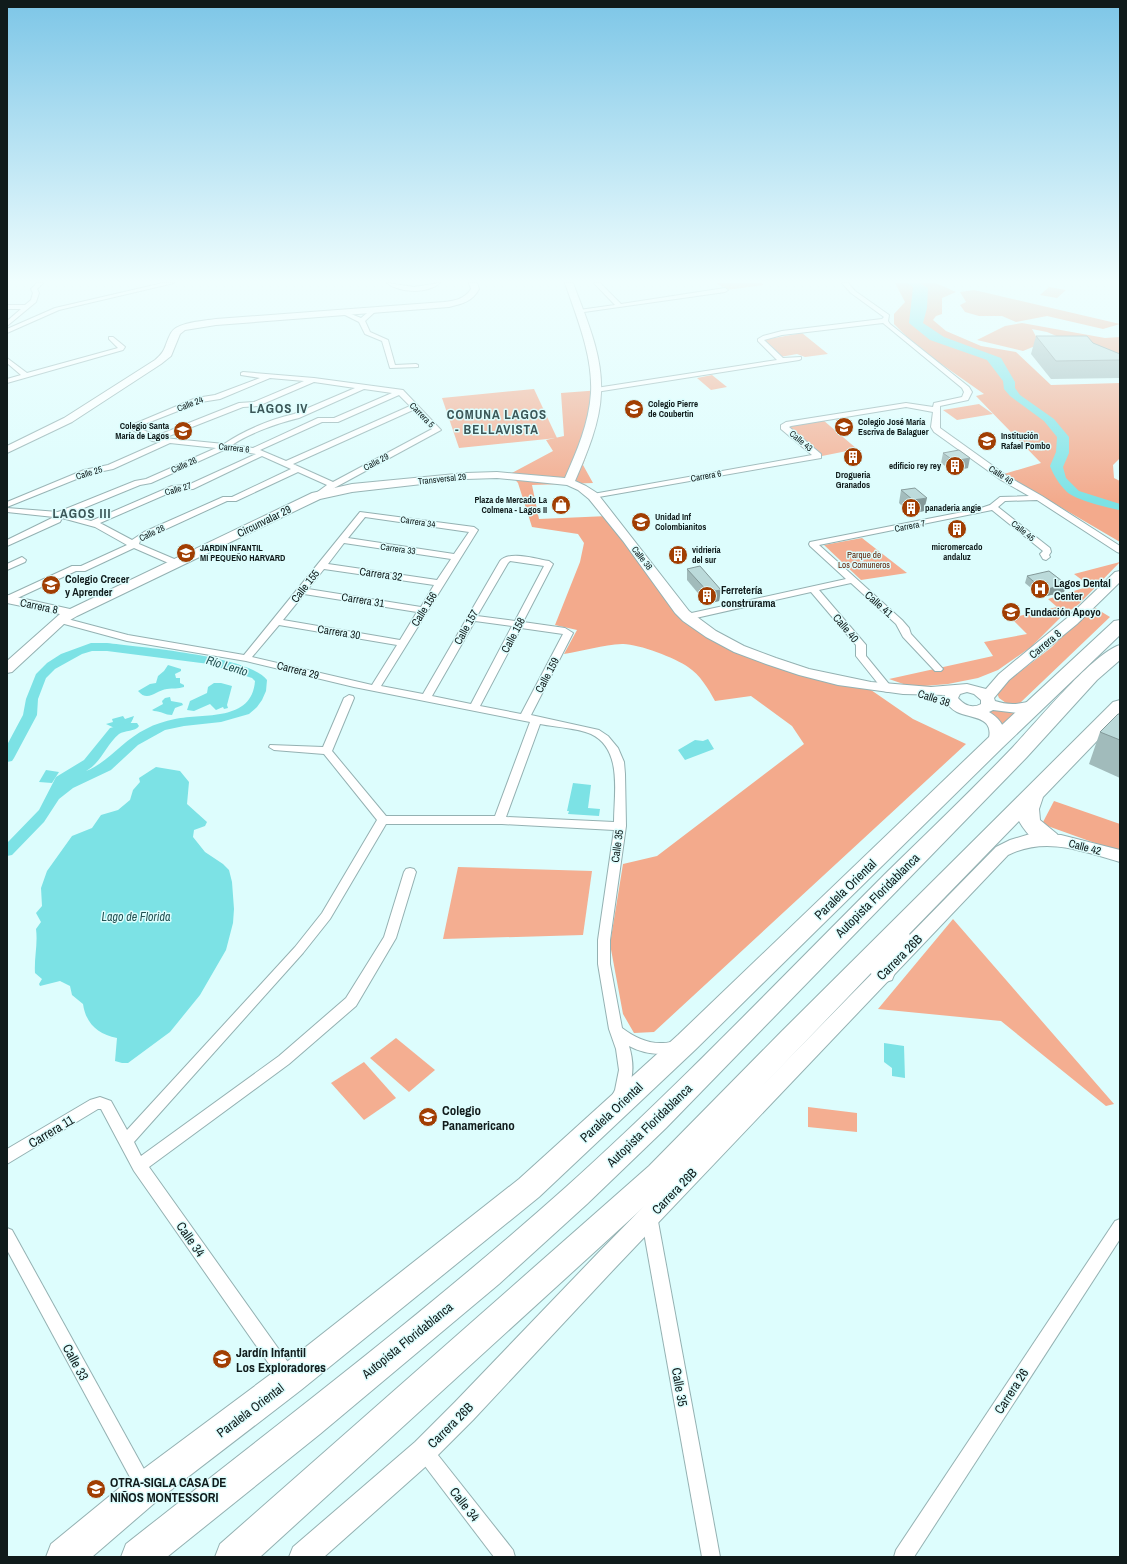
<svg xmlns="http://www.w3.org/2000/svg" width="1127" height="1564" font-family="'Archivo Narrow',sans-serif">
<style>
.green{fill:#f4ae91}
.forest{fill:#f3aa8c}
.water{fill:#7ce2e5}
.lines{fill:none;stroke-linecap:round;stroke-linejoin:round}
.canal{fill:#7ce2e5;fill-rule:evenodd}
.street-casing{stroke:#94b1b2;stroke-width:2}
.secondary-casing{stroke:#94b1b2;stroke-width:2}
.highway-casing{stroke:#94b1b2;stroke-width:2}
.street{fill:#fff;fill-rule:evenodd}
.secondary{fill:#fff;fill-rule:evenodd}
.highway{fill:#fff;fill-rule:evenodd}
.wall{fill:#a1bbbb}
.shaded-wall{fill:#839999}
.building{fill:#bbdada;stroke:#839999}
.labels{text-anchor:middle;stroke-width:3;stroke-linejoin:round;paint-order:stroke}
.far-street-label{font-size:9px;fill:#101b1b;stroke:#ddfdfd}
.far-poi-label{font-size:9px;font-weight:bold;fill:#101b1b;stroke:#ddfdfd;text-anchor:start}
.far-park-label{font-size:9px;fill:#5c1d00;stroke:#ddfdfd}
.street-label{font-size:11px;fill:#101b1b;stroke:#ddfdfd}
.poi-label{font-size:11px;font-weight:bold;fill:#101b1b;stroke:#ddfdfd;text-anchor:start}
.water-label{font-size:12px;font-style:italic;fill:#245253;stroke:#ddfdfd}
.far-district-label{font-size:13px;font-weight:bold;letter-spacing:1px;fill:#3b5657;stroke:#ddfdfd}
.near-street-label{font-size:13px;fill:#101b1b;stroke:#ddfdfd}
.near-poi-label{font-size:13px;font-weight:bold;fill:#101b1b;stroke:#ddfdfd;text-anchor:start}
</style>
<rect width="100%" height="100%" fill="#ddfdfd"/>
<g class="green">
<polygon points="717,283 761,283 764,285 726,290"/>
<polygon points="1049,287 1066,290 1057,298 1040,295"/>
<polygon points="974,290 1120,324 1103,329 1047,316 1016,322 1002,316 979,316 965,312 960,305 966,302 960,292"/>
<polygon points="1022,323 1105,338 1120,337 1120,355 1068,341 1047,332 1032,329 1040,344 1023,351 977,340 1005,326"/>
<polygon points="802,333 828,354 805,357 797,354 780,357 763,340"/>
<polygon points="712,375 727,387 711,390 697,378"/>
<polygon points="534,389 557,438 459,448 442,398"/>
<polygon points="979,404 993,414 957,420 943,410"/>
<polygon points="823,420 857,449 822,456 800,440 788,426"/>
<polygon points="862,538 907,573 861,580 824,545"/>
<polygon points="1120,562 1079,604 1061,617 1031,647 998,670 978,678 948,684 912,687 889,679 993,656 984,642 1027,634 1011,618 1057,607 1048,599 1090,586 1074,574"/>
<polygon points="1092,606 1110,617 1020,703 1006,703 999,698 997,693 999,688 1052,647"/>
<polygon points="991,707 1019,711 1002,726 989,711"/>
<polygon points="458,867 592,871 583,935 443,939"/>
<polygon points="953,919 1114,1104 1106,1106 1001,1021 878,1009"/>
<polygon points="396,1038 435,1070 409,1092 370,1058"/>
<polygon points="364,1062 396,1098 364,1120 331,1083"/>
<polygon points="808,1107 857,1113 857,1132 808,1127"/>
</g>
<g class="forest">
<polygon points="895,283 936,283 956,292 942,298 942,314 936,316 933,320 946,331 981,346 1016,352 1051,385 1120,383 1120,458 1113,465 1114,478 1120,481 1120,542 1004,474 1041,463 976,396 984,394 917,347 894,324 894,314 905,302"/>
<path d="M601,390c0,27 -9,49 -18,75l10,18 -61,2 7,34 69,-3 77,92 21,18 50,29 115,35 42,29 53,25 -312,288 -20,1 -11,-19 -13,-70 13,-80 34,-8 147,-112 -12,-18 -41,-30 -36,5c-7,-13 -15,-26 -27,-34 -12,-9 -52,-24 -66,-23 -19,1 -39,7 -58,10l13,-24 -22,-5 25,-63 4,-19 -6,-9 -46,-7 -14,-44 -8,-9 43,-23 -7,-11 18,-4 -3,-43z"/>
<polygon points="1054,801 1120,824 1120,852 1042,824"/>
</g>
<g class="water">
<path d="M907,283h13l8,5 -1,20 -4,15 21,14 57,21 14,24v6l5,7 34,24 15,18v16l-6,14 3,11 13,13 41,13v6c-12,-2 -44,-10 -53,-18 -8,-8 -13,-16 -17,-26l6,-14 1,-15 -13,-16 -34,-25 -6,-7 -1,-8 -16,-21 -57,-20 -21,-17 4,-36z"/>
<path d="M168,665l13,4v2l-6,3 1,4h4v5l4,2v2c-6,2 -11,1 -17,2 -11,1 -19,14 -29,2l12,-7 6,-1 2,-7 6,-5z"/>
<polygon points="214,683 221,683 232,686 227,705 228,708 224,709 223,707 216,710 210,704 194,711 187,710 190,701 207,693 208,687"/>
<path d="M170,697l1,4 11,2 1,2 -8,3 -3,7c-7,0 -11,-4 -18,-4l-2,-1 11,-6 -1,-3 3,-3z"/>
<path d="M123,716l2,3 9,-3c-3,9 -6,11 -15,14l-13,-6 7,-2 -1,-3z"/>
<polygon points="708,739 714,749 685,760 678,750 695,740 703,741"/>
<path d="M156,767l24,4 9,11 -2,22 20,18 -2,4 -11,4 -1,7 12,15 18,12 6,6 3,12 2,27 -1,14 -7,27 -26,45 -30,37 -42,31h-6l-7,-2 2,-23c-19,-4 -31,-14 -34,-34l-11,-9 -2,-9 -10,-5 -20,5 -1,-2 3,-5 -7,-6c-1,-15 3,-29 1,-44l5,-7 -5,-9 6,-7 -1,-18 6,-17 25,-35 20,-8 9,-13 17,-5 12,-10 3,-10 7,-8 -1,-4z"/>
<polygon points="46,770 59,772 52,783 39,782"/>
<polygon points="573,783 591,785 588,808 600,809 599,816 568,814 569,811 567,811"/>
<polygon points="884,1043 904,1046 905,1078 892,1076 892,1068 884,1062"/>
</g>
<g class="lines">
<path class="canal" d="M91,643h16c32,4 143,13 160,37l-1,11 -4,9 -5,7 -8,7 -28,8 -37,4 -19,4 -27,15 -27,25 -38,18 -14,11 -15,23 -32,33 -5,1v-13l32,-33 17,-33 28,-17 26,-32 18,-5h9l2,3c-4,6 -14,4 -20,8 -13,11 -18,29 -33,37 23,-9 37,-31 60,-42 9,-5 19,-8 29,-10 29,-6 77,3 80,-38l-3,-3 -43,-14 -102,-13h-15l-10,3 -27,15 -9,9 -8,21 -1,16 -23,43 -2,3 -5,1v-17l16,-30 3,-16 10,-25 11,-11 14,-9z"/>
<g class="street-casing">
<g id="street">
<polygon points="37,283 43,283 37,289 39,293 36,302 7,326 7,321 21,309 7,309 7,305 25,305 31,300 33,293 31,289"/>
<polygon points="163,283 174,283 59,310 7,333 7,329 55,308"/>
<path d="M387,283l27,4 26,-4c-13,11 -40,10 -53,0z"/>
<polygon points="594,283 600,283 621,304 725,288 728,290 725,292 577,313 577,311 579,310 615,305"/>
<polygon points="842,283 848,283 855,291 889,315 888,321 890,324 969,387 972,392 968,400 940,406 940,428 1007,476 1042,496 1120,546 1120,553 1117,552 1037,500 1005,501 998,507 1050,548 1051,552 1049,555 1050,557 1046,560 1043,559 1040,554 1043,551 992,510 819,545 902,620 909,628 911,634 943,669 941,671 935,671 903,637 896,624 851,583 819,590 866,645 866,656 893,689 888,692 884,691 856,656 856,645 811,592 687,620 682,617 687,614 846,579 810,546 809,544 810,542 978,509 990,505 1000,497 1029,496 1001,480 934,432 931,427 933,412 906,407 791,426 789,427 821,454 821,458 593,498 589,496 593,494 812,455 781,429 781,425 786,422 906,403 933,407 934,403 962,397 964,392 962,388 883,323 782,335 764,340 783,358 801,357 801,359 799,360 596,392 592,390 596,388 777,360 758,341 758,339 763,336 782,331 882,319 884,317 851,293"/>
<polygon points="372,309 377,310 365,321 370,332 388,340 395,365 416,364 418,365 418,367 390,368 382,341 365,334 359,322 341,313 346,312 361,318"/>
<polygon points="109,337 113,337 124,346 125,347 123,350 7,383 7,379 21,375 7,363 7,358 27,373 118,348 109,339"/>
<path d="M243,372l71,6 89,12 38,40 -105,57 -17,11h-6l-1,-2 15,-11 -29,-13 -62,29h-9l-87,40 -1,3 40,17 1,2 -1,2h-6l-39,-17 -49,23h-9l-65,30h-4v-5l65,-30h9l46,-21 -32,-18 -33,-9 -2,4 -53,24v-6l47,-23 -47,-5v-4l51,4 77,-31 11,-2 70,-31 -46,-5 -57,26 -24,5 -82,33v-5l77,-32 24,-5 52,-23 -8,-1 -25,-14 69,-29 19,-3 45,-17 -19,-3v-2zM270,378l34,3 -50,21 -15,1 -83,33 -19,-9 64,-25 19,-3zM314,382l41,6 -61,26c-23,5 -51,17 -70,30l-60,-6 79,-31 15,-1zM364,389l28,4 -58,25h-16l-65,30 -21,-3c18,-12 46,-22 67,-27zM399,395l11,11 -124,55 -26,-11 62,-28h16zM413,410l19,19 -99,53 -40,-18zM226,449l30,5 -68,31 -16,1 -81,35 -24,-6 73,-30 11,-2zM262,456l29,13 -59,28h-9l-79,35 -12,8 -32,-17 76,-33 17,-1z"/>
<path d="M360,512l114,15 4,3 -97,156 42,8 77,-133c9,-11 36,-2 49,0l4,3 -30,58 42,6 8,5 -42,82 68,15 9,6 10,12 6,14 1,12 1,52 -16,114v24l12,64c12,9 26,16 41,15 7,0 12,-3 19,-1l2,4 -2,4c-19,6 -36,5 -53,-4 6,19 4,39 -6,56l-5,2 -5,-2 -2,-4 4,-8 4,-20 -3,-21 -7,-20 -11,-65v-24l16,-110 -112,-6h-116l-56,95 -27,34 -169,189 7,14 138,-100 67,-58 38,-61 20,-65 2,-3 4,-1 4,1 2,3 -20,66 -40,68 -67,58 -140,103 146,205 2,6 -2,6 -6,2 -6,-2 -149,-213 -33,-62h-3l-91,55v-15l83,-49 10,-3 11,4 16,29 168,-183 27,-34 55,-93 -53,-66 -50,-4 -5,-3 1,-2 53,2 21,-49 5,-3 4,1 1,2 -22,53 54,65h109l35,-94 -176,-35 -108,-26 -119,-20 -70,-19 -2,-2 5,-3 68,18 116,20zM365,517l104,15 -15,22 -106,-16zM344,543l107,16 -14,21 -109,-16zM510,561l34,5 -29,55 -38,-5 31,-53zM324,569l110,16 -13,22 -113,-18zM304,594l113,18 -17,28 -117,-20zM475,621l37,5 -41,78 -39,-8zM279,625l118,20 -25,40 -120,-28zM521,628l42,6 -42,80 -41,-8zM540,724c15,3 37,4 51,10 32,15 23,60 23,88l-108,-5z"/>
<polygon points="22,557 26,560 25,562 7,570 7,564"/>
<polygon points="649,1209 654,1211 657,1216 720,1557 702,1557 641,1216 644,1211"/>
<polygon points="1120,1219 1120,1239 914,1557 894,1557 896,1550 1115,1221"/>
<polygon points="7,1228 12,1230 150,1480 153,1486 150,1492 144,1495 138,1492 7,1250"/>
<polygon points="424,1442 430,1445 513,1550 515,1557 494,1557 418,1457 415,1451 418,1445"/>
</g>
</g>
<g class="secondary-casing">
<g id="secondary">
<path d="M469,283h8l2,6c-6,12 -17,15 -30,18l-233,18 -31,5 -5,4 -9,22 -10,8 -89,58 -65,31v-7l57,-28 91,-58c12,-10 9,-14 16,-27 6,-11 33,-12 45,-14l228,-17c10,-1 21,-3 27,-13z"/>
<path d="M565,283h8c13,35 30,72 28,110 -1,30 -14,60 -26,88l11,5 11,7 92,118 27,20 28,15 32,12 33,11 62,13 60,5 36,-3 19,5 13,-15 68,-56 48,-46 5,-1v11l-43,42 -68,56 -15,18 1,3c9,3 18,4 27,2 8,-1 13,-4 20,-2l2,3 -2,3 -23,6 -26,-3 -4,2c12,7 21,20 12,33l-5,2 -5,-2 -3,-3c8,-26 -16,-23 -31,-30 -6,-3 -10,-8 -13,-14l1,-3 -42,-1 -65,-9 -39,-10 -33,-11 -32,-12 -28,-15 -23,-16 -8,-8 -52,-72 -34,-42 -11,-9 -11,-5 -70,-7 -31,1 -114,13 -32,7 -243,117 -12,7 -53,49 -5,1v-12l53,-47 -53,-11v-8l63,14 242,-116 40,-9 114,-11 31,-1 68,6c12,-27 24,-55 26,-85 2,-37 -14,-75 -26,-110zM967,692l7,2 7,6v4c-9,5 -17,1 -23,-6l2,-4z"/>
<path d="M1030,834l31,1 59,15v12c-38,-11 -74,-26 -112,-7l-393,413 -142,152 -40,40 -109,97h-35l4,-10 122,-105 40,-40 144,-150 397,-405 14,-7z"/>
</g>
</g>
<g class="highway-casing">
<g id="highway">
<polygon points="1120,620 1120,635 1003,747 696,1049 539,1197 301,1390 158,1500 92,1557 46,1557 51,1544 134,1476 279,1368 519,1179 678,1035 989,737 1114,621"/>
<path d="M1120,645v15l-23,20 -71,78 -360,370 -79,76 -88,80 -179,150 -153,123h-46l5,-13c148,-117 299,-231 440,-357 110,-99 213,-207 318,-312 43,-42 87,-84 129,-128 21,-22 81,-95 107,-102z"/>
<path d="M1120,700v17l-77,80 -4,12 1,11 17,14 3,5 -3,5c-17,5 -30,-9 -38,-23l-110,113 1,1 -18,45 -9,3 -9,-3 -3,-7 -202,211 -409,373h-45l5,-13 429,-378 133,-135 331,-329z"/>
</g>
</g>
<use href="#street" class="street"/>
<use href="#secondary" class="secondary"/>
<use href="#highway" class="highway"/>
</g>
<g class="wall">
<polygon points="1036,336 1093,343 1120,354 1120,378 1051,379 1031,354"/>
<polygon points="943,453 968,468 952,471 941,463"/>
<polygon points="915,488 924,511 910,514 899,503 901,490"/>
<polygon points="687,569 721,590 719,601 707,604 687,580"/>
<polygon points="1027,576 1066,584 1064,592 1042,597 1025,583"/>
<polygon points="1120,714 1120,778 1089,764 1100,732"/>
</g>
<g class="shaded-wall">
<polygon points="970,458 968,468 952,471 954,461"/>
<polygon points="927,498 924,511 910,514 913,500"/>
<polygon points="1066,584 1064,592 1042,597 1044,590"/>
<polygon points="721,590 719,601 707,604 708,592"/>
</g>
<g class="building">
<polygon points="1036,336 1087,336 1093,343 1120,354 1120,360 1056,361"/>
<polygon points="959,450 970,458 954,461 943,453"/>
<polygon points="915,488 927,498 913,500 901,490"/>
<polygon points="700,566 721,590 708,592 687,569"/>
<polygon points="1049,571 1066,584 1044,590 1027,576"/>
<polygon points="1118,714 1120,714 1120,740 1100,732"/>
</g>
<linearGradient id="sky" x2="0" y2="1"><stop stop-color="#7dc6e7"/><stop offset="0.56" stop-color="#f0fefe"/><stop offset="1" stop-color="#f0fefe" stop-opacity="0"/></linearGradient>
<rect width="1127" height="502" fill="url(#sky)"/>
<defs>
<g id="school-disc" transform="scale(1)"><circle r="9.5" fill="#a13e03" stroke="#ddfdfd"/><path d="M0-5L7-2L0 1L-7-2ZM-4 1L0 2.5L4 1V4Q0 6-4 4Z" fill="#fff"/></g>
<g id="building-disc" transform="scale(1)"><circle r="9.5" fill="#a13e03" stroke="#ddfdfd"/><path d="M-4-6H4V6H1V3H-1V6H-4ZM-2.5-4.3h1.7v1.8h-1.7ZM.8-4.3h1.7v1.8H.8ZM-2.5-1h1.7V.8h-1.7ZM.8-1h1.7V.8H.8Z" fill="#fff"/></g>
<g id="shop-disc" transform="scale(1)"><circle r="9.5" fill="#a13e03" stroke="#ddfdfd"/><path d="M-5-2.5h2.3a2.7 3.5 0 0 1 5.4 0H5L5.5 6h-11ZM-1.5-2.5h3a1.5 2.3 0 0 0-3 0Z" fill="#fff"/></g>
<g id="hospital-disc" transform="scale(1)"><circle r="9.5" fill="#a13e03" stroke="#ddfdfd"/><path d="M-5-5h3v3.5h4V-5h3V5h-3V1.5h-4V5h-3Z" fill="#fff"/></g>
</defs>
<g fill-rule="evenodd">
<use href="#school-disc" x="634" y="409"/>
<use href="#school-disc" x="844" y="427"/>
<use href="#school-disc" x="183" y="431"/>
<use href="#school-disc" x="987" y="441"/>
<use href="#building-disc" x="853" y="457"/>
<use href="#building-disc" x="955" y="466"/>
<use href="#shop-disc" x="561" y="505"/>
<use href="#building-disc" x="911" y="508"/>
<use href="#school-disc" x="641" y="522"/>
<use href="#building-disc" x="957" y="529"/>
<use href="#school-disc" x="186" y="553"/>
<use href="#building-disc" x="678" y="555"/>
<use href="#school-disc" x="51" y="585"/>
<use href="#hospital-disc" x="1040" y="589"/>
<use href="#building-disc" x="707" y="596"/>
<use href="#school-disc" x="1011" y="612"/>
<use href="#school-disc" x="428" y="1117"/>
<use href="#school-disc" x="222" y="1359"/>
<use href="#school-disc" x="96" y="1489"/>
</g>
<g class="labels">
<g class="far-street-label">
<text transform="translate(190 404) rotate(-21)" y="3">Calle 24</text>
<text transform="translate(422 415) rotate(46)" y="3">Carrera 5</text>
<text transform="translate(801 441) rotate(40)" y="3">Calle 43</text>
<text transform="translate(234 448) rotate(6)" y="3">Carrera 6</text>
<text transform="translate(376 462) rotate(-28)" y="3">Calle 29</text>
<text transform="translate(184 465) rotate(-24)" y="3">Calle 26</text>
<text transform="translate(89 473) rotate(-17)" y="3">Calle 25</text>
<text transform="translate(1001 475) rotate(33)" y="3">Calle 46</text>
<text transform="translate(706 476) rotate(-10)" y="3">Carrera 6</text>
<text transform="translate(442 479) rotate(-6)" y="3">Transversal 29</text>
<text transform="translate(178 489) rotate(-16)" y="3">Calle 27</text>
<text transform="translate(418 522) rotate(9)" y="3">Carrera 34</text>
<text transform="translate(910 526) rotate(-11)" y="3">Carrera 7</text>
<text transform="translate(1023 531) rotate(39)" y="3">Calle 45</text>
<text transform="translate(152 533) rotate(-25)" y="3">Calle 28</text>
<text transform="translate(398 549) rotate(8)" y="3">Carrera 33</text>
<text transform="translate(642 558) rotate(52)" y="3">Calle 38</text>
</g>
<g class="far-poi-label">
<text x="648" y="407">Colegio Pierre<tspan x="648" dy="10">de Coubertin</tspan></text>
<text x="858" y="425">Colegio José María<tspan x="858" dy="10">Escriva de Balaguer</tspan></text>
<text x="169" y="429" text-anchor="end">Colegio Santa<tspan x="169" dy="10">María de Lagos</tspan></text>
<text x="1001" y="439">Institución<tspan x="1001" dy="10">Rafael Pombo</tspan></text>
<text x="941" y="469" text-anchor="end">edificio rey rey</text>
<text x="853" y="478" text-anchor="middle">Drogueria<tspan x="853" dy="10">Granados</tspan></text>
<text x="547" y="503" text-anchor="end">Plaza de Mercado La<tspan x="547" dy="10">Colmena - Lagos II</tspan></text>
<text x="925" y="511">panaderia angie</text>
<text x="655" y="520">Unidad Inf<tspan x="655" dy="10">Colombianitos</tspan></text>
<text x="957" y="550" text-anchor="middle">micromercado<tspan x="957" dy="10">andaluz</tspan></text>
<text x="200" y="551">JARDIN INFANTIL<tspan x="200" dy="10">MI PEQUEÑO HARVARD</tspan></text>
<text x="692" y="553">vidriería<tspan x="692" dy="10">del sur</tspan></text>
</g>
<g class="far-park-label">
<text x="864" y="558">Parque de<tspan x="864" dy="10">Los Comuneros</tspan></text>
</g>
<g class="street-label">
<text transform="translate(264 521) rotate(-26)" y="4">Circunvalar 29</text>
<text transform="translate(381 574) rotate(8)" y="4">Carrera 32</text>
<text transform="translate(305 586) rotate(-52)" y="4">Calle 155</text>
<text transform="translate(363 600) rotate(9)" y="4">Carrera 31</text>
<text transform="translate(879 604) rotate(42)" y="4">Calle 41</text>
<text transform="translate(39 606) rotate(12)" y="4">Carrera 8</text>
<text transform="translate(424 609) rotate(-58)" y="4">Calle 156</text>
<text transform="translate(466 627) rotate(-61)" y="4">Calle 157</text>
<text transform="translate(846 628) rotate(50)" y="4">Calle 40</text>
<text transform="translate(339 632) rotate(9)" y="4">Carrera 30</text>
<text transform="translate(513 635) rotate(-62)" y="4">Calle 158</text>
<text transform="translate(1045 644) rotate(-40)" y="4">Carrera 8</text>
<text transform="translate(298 670) rotate(14)" y="4">Carrera 29</text>
<text transform="translate(547 675) rotate(-62)" y="4">Calle 159</text>
<text transform="translate(934 698) rotate(18)" y="4">Calle 38</text>
<text transform="translate(617 846) rotate(-82)" y="4">Calle 35</text>
<text transform="translate(1085 847) rotate(15)" y="4">Calle 42</text>
</g>
<g class="poi-label">
<text x="65" y="583">Colegio Crecer<tspan x="65" dy="13">y Aprender</tspan></text>
<text x="1054" y="587">Lagos Dental<tspan x="1054" dy="13">Center</tspan></text>
<text x="721" y="594">Ferretería<tspan x="721" dy="13">construrama</tspan></text>
<text x="1025" y="616">Fundación Apoyo</text>
</g>
<g class="water-label">
<text transform="translate(227 666) rotate(17)" y="4">Río Lento</text>
<text x="136" y="921">Lago de Florida</text>
</g>
<g class="far-district-label">
<text x="279" y="413">LAGOS IV</text>
<text x="497" y="419">COMUNA LAGOS<tspan x="497" dy="15">- BELLAVISTA</tspan></text>
<text x="82" y="518">LAGOS III</text>
</g>
<g class="near-street-label">
<text transform="translate(845 889) rotate(-44)" y="5">Paralela Oriental</text>
<text transform="translate(877 895) rotate(-45)" y="5">Autopista Floridablanca</text>
<text transform="translate(899 957) rotate(-45)" y="5">Carrera 26B</text>
<text transform="translate(611 1112) rotate(-43)" y="5">Paralela Oriental</text>
<text transform="translate(649 1125) rotate(-44)" y="5">Autopista Floridablanca</text>
<text transform="translate(51 1131) rotate(-31)" y="5">Carrera 11</text>
<text transform="translate(674 1191) rotate(-46)" y="5">Carrera 26B</text>
<text transform="translate(191 1239) rotate(55)" y="5">Calle 34</text>
<text transform="translate(407 1340) rotate(-39)" y="5">Autopista Floridablanca</text>
<text transform="translate(76 1362) rotate(61)" y="5">Calle 33</text>
<text transform="translate(680 1387) rotate(80)" y="5">Calle 35</text>
<text transform="translate(1011 1391) rotate(-57)" y="5">Carrera 26</text>
<text transform="translate(250 1410) rotate(-37)" y="5">Paralela Oriental</text>
<text transform="translate(450 1425) rotate(-45)" y="5">Carrera 26B</text>
<text transform="translate(465 1504) rotate(52)" y="5">Calle 34</text>
</g>
<g class="near-poi-label">
<text x="442" y="1115">Colegio<tspan x="442" dy="15">Panamericano</tspan></text>
<text x="236" y="1357">Jardín Infantil<tspan x="236" dy="15">Los Exploradores</tspan></text>
<text x="110" y="1487">OTRA-SIGLA CASA DE<tspan x="110" dy="15">NIÑOS MONTESSORI</tspan></text>
</g>
</g>
<rect width="1127" height="1564" fill="none" stroke="#101b1b" stroke-width="16"/>
</svg>
